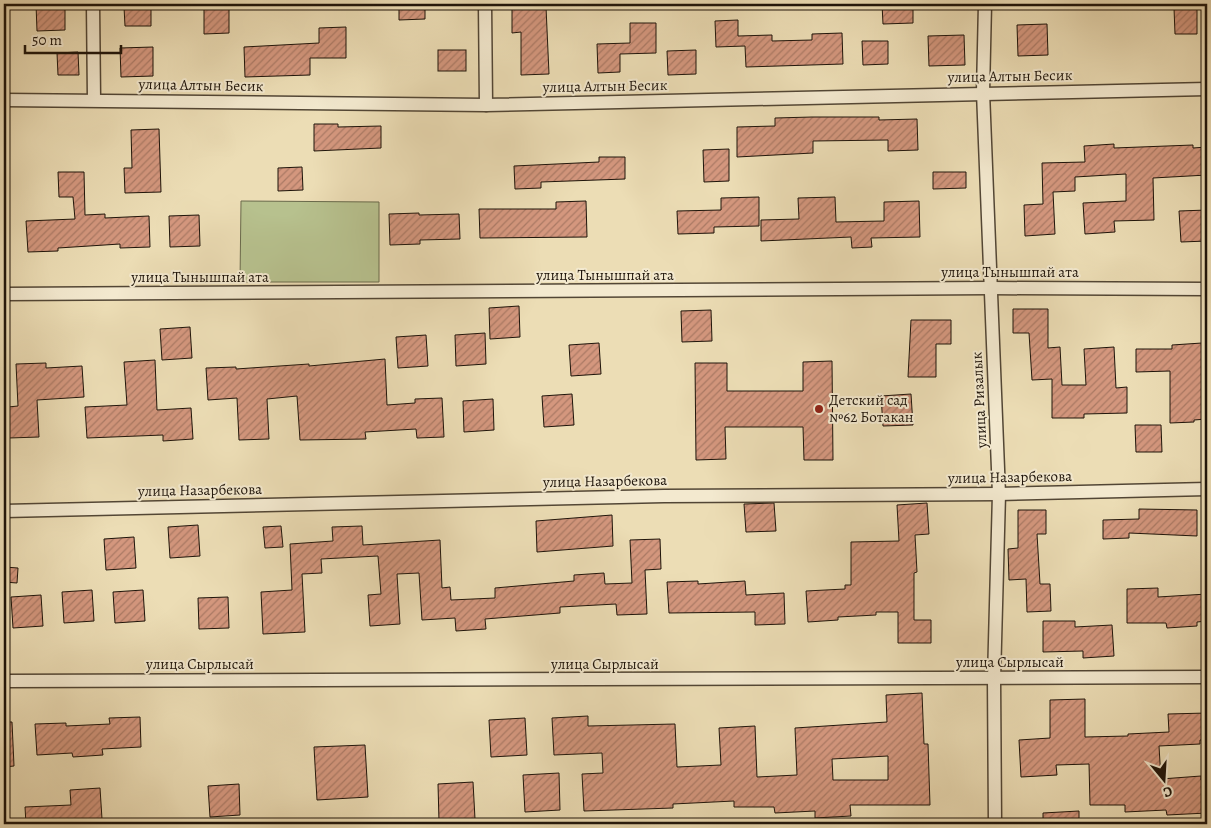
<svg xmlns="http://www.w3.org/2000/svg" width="1211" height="828" font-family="Alegreya,serif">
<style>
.grass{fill:#b7c18e;stroke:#6a6a4c}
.building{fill:url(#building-hatch);stroke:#1e140a;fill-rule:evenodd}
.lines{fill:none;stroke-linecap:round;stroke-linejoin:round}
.minor-casing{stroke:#524635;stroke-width:15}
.minor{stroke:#f3e9cf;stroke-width:12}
.poi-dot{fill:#8f2418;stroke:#f3e9cf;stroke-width:2}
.labels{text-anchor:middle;stroke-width:4;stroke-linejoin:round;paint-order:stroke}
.street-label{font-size:15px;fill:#1e140a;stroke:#f3e9cf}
.poi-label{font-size:15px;fill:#1e140a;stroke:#f3e9cf;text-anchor:start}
</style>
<defs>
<pattern id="building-hatch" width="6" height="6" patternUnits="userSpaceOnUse" patternTransform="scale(1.25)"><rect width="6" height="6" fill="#d4977e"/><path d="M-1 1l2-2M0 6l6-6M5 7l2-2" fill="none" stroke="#ab7a65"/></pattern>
</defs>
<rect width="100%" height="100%" fill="#ecddb5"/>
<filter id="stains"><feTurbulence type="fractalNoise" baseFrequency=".004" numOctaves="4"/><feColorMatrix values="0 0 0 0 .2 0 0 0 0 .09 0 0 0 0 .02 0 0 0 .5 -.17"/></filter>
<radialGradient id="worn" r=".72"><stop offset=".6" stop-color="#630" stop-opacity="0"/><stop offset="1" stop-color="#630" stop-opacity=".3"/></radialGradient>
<polygon class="grass" points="241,201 379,202 379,282 240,282"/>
<g class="building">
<polygon points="36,4 65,4 65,30 37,31"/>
<polygon points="399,4 425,4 425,19 399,20"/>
<polygon points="882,4 913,4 913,23 883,24"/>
<polygon points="151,6 151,26 125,26 124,7"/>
<polygon points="229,6 229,33 204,34 204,7"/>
<polygon points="546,7 549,74 521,75 521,32 512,33 512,8"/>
<polygon points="1197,7 1197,34 1175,34 1174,8"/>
<polygon points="738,20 738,36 772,35 772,41 812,40 812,34 842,33 843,64 746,67 745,46 716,47 715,21"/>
<polygon points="630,23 656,23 656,53 620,54 620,72 598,73 597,44 630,43"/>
<polygon points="1047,24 1048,55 1018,56 1017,25"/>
<polygon points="346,27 346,58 310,58 310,75 245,77 244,47 319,43 319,28"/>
<polygon points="964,35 965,65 929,66 928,36"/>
<polygon points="862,41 888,41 888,64 863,65"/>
<polygon points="153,47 153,76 121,77 120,48"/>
<rect x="438" y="50" width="28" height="21"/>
<polygon points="696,50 696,74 668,75 667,51"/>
<polygon points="78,52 79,75 58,75 57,53"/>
<polygon points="812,117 879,117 879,120 917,119 918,150 888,151 888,140 813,141 813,153 737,157 737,127 775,126 775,118"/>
<polygon points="314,124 338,124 338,127 381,126 381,148 314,151"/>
<polygon points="159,129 161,192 125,193 124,168 132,168 131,130"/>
<polygon points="1114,144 1114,148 1193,145 1193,148 1207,147 1207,175 1153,178 1154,220 1114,221 1115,232 1085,234 1083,203 1126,201 1126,174 1075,177 1075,191 1053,192 1055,234 1025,236 1024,205 1043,204 1042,163 1085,162 1084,146"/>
<polygon points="729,149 729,181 704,182 703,150"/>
<polygon points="599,157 625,157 625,179 541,182 541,188 515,189 514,166 599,162"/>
<polygon points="302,167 303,190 278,191 278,168"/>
<polygon points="58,172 84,172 85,215 105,214 105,218 149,216 150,247 120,248 120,244 58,248 58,251 28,252 26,221 75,219 73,197 59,197"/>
<polygon points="933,172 966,172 966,188 933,189"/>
<polygon points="759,197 759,226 714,227 714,233 678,234 677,211 721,210 721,198"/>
<polygon points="835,197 836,222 884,221 884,202 919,201 920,237 871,238 872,247 852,248 851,237 761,241 761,220 799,219 798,198"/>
<polygon points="586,201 587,237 480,238 479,209 556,209 556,202"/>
<polygon points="1207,210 1207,241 1181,242 1179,211"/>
<polygon points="419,213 419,215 459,214 460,239 420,240 420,244 390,245 389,214"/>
<polygon points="199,215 200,246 170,247 169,216"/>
<polygon points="519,306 520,337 490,339 489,308"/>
<polygon points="1013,309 1048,309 1048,348 1060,347 1062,385 1086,385 1084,349 1114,347 1116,388 1127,387 1127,413 1084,414 1084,418 1052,418 1052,379 1032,380 1029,333 1013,333"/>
<polygon points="711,310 712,341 682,342 681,311"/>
<polygon points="911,320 951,320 951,344 936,344 936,377 908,377"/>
<polygon points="190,327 192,358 162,360 160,329"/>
<polygon points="485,333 486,364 456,366 455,335"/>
<polygon points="426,335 428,366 398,368 396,337"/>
<polygon points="599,343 601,374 571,376 569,345"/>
<polygon points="1202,343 1204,388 1207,388 1207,419 1194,420 1194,422 1170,423 1170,371 1136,372 1136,349 1172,349 1172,345"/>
<polygon points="385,359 387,405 415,403 415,399 442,398 444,437 417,438 416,429 365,432 366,439 300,440 297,396 267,399 269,439 239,440 237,398 208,400 206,368 236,367 236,369 309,364 309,366"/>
<polygon points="155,360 157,410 191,408 193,439 163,441 163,435 87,438 85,407 127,405 124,362"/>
<polygon points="832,361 833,460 804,460 803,427 725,427 726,459 696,460 695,363 727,363 727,391 803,391 803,362"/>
<polygon points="46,363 46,368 82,366 84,397 37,400 39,437 9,438 8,407 18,406 16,364"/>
<polygon points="572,394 574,425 544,427 542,396"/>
<polygon points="911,394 913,425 883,426 881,396"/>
<polygon points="493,399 494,430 464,432 463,401"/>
<polygon points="1135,425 1161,425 1162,452 1136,452"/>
<polygon points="774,503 776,531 746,532 744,504"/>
<polygon points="927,503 929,534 915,535 917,572 914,573 914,620 931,620 931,643 898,643 898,612 876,612 876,615 838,617 838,620 808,622 806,591 845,589 845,585 851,585 851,542 899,541 897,505"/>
<polygon points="1139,509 1197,510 1197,536 1129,533 1129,538 1103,539 1103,520 1139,519"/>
<polygon points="1018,510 1046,510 1046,534 1037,534 1040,584 1050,584 1051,611 1027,612 1026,579 1009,580 1008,549 1018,548"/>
<polygon points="612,515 613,546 537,552 536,521"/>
<polygon points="198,525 200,556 170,558 168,527"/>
<polygon points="281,526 283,547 265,548 263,527"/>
<polygon points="362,526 363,545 440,540 442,588 450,587 451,600 495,598 495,588 574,581 574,575 604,573 605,584 632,583 630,540 660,539 661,569 645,570 647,614 617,615 616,604 560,607 560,613 485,619 486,629 456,631 455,618 422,620 419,573 397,574 400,624 370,626 368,595 381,594 378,556 321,559 322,573 302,574 305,632 263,634 261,592 292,590 290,544 333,541 332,527"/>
<polygon points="134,537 136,568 106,570 104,539"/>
<polygon points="4,567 18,568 17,583 4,582"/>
<polygon points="698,581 698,584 745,581 746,595 784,593 785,624 755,625 755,612 669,613 667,582"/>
<polygon points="1158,588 1158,597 1207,594 1207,621 1197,622 1197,626 1167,628 1166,623 1127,623 1127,589"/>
<polygon points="92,590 94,621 64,623 62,592"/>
<polygon points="143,590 145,621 115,623 113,592"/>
<polygon points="41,595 43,626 13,628 11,597"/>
<polygon points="228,597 229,628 199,629 198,598"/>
<polygon points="1043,621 1075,621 1075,627 1112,625 1114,656 1083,658 1083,651 1043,652"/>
<path d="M922,693l2,51h4l2,61h-80l1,11 -36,2v-7l-40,2 -1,-6h-40v-6l-61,3v4l-89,3 -2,-37 21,-1 -1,-20 -48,2 -2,-37 36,-2v10l87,-2 2,43 44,-2 -2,-37 36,-2 2,51 40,-2 -2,-47 92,-6 -1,-27zM888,756v24h-55l-1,-21z"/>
<polygon points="1085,699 1085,737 1128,736 1128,734 1169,732 1168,714 1207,713 1207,740 1200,740 1200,744 1159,746 1161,779 1201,776 1201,780 1207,780 1207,813 1167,815 1166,810 1125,812 1125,805 1090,805 1089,764 1056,765 1057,775 1021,777 1019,740 1050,738 1050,700"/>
<polygon points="140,717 141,747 102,749 103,755 73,757 72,753 37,755 35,724 66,723 66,726 110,724 109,718"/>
<polygon points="525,718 527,755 491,757 489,720"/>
<polygon points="4,722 12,722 14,766 4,767"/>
<polygon points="365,745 368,797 317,800 314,747"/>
<polygon points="559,773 560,810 525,812 523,775"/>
<polygon points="473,782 475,819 439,821 438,784"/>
<polygon points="239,784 240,815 210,817 208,786"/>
<polygon points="100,788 102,819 56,822 56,824 26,824 25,807 71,805 70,790"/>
<polygon points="1079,811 1079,824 1043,824 1043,813"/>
</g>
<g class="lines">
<g class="minor-casing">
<g id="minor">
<polyline points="93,4 94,100"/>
<polyline points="485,4 486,105"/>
<polyline points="985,4 983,92 999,494 994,679 995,824"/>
<polyline points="4,100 486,105 1207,89"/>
<polyline points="4,294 990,288 1207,289"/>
<polyline points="4,511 664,496 999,494 1207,489"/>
<polyline points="4,681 1207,677"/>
</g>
</g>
<use href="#minor" class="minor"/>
</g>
<circle class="poi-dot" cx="819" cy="409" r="5"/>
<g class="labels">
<g class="street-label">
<text transform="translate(1010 76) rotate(-1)" y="5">улица Алтын Бесик</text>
<text transform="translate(201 85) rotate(1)" y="5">улица Алтын Бесик</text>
<text transform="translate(605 86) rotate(-1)" y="5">улица Алтын Бесик</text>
<text x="1010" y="277">улица Тынышпай ата</text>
<text x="605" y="280">улица Тынышпай ата</text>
<text x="200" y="282">улица Тынышпай ата</text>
<text transform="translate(979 400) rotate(-93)" y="5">улица Ризалык</text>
<text transform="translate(1010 477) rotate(-1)" y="5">улица Назарбекова</text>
<text transform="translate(605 481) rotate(-1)" y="5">улица Назарбекова</text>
<text transform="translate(200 490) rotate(-1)" y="5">улица Назарбекова</text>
<text x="1010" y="667">улица Сырлысай</text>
<text x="200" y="669">улица Сырлысай</text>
<text x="605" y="669">улица Сырлысай</text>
</g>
<g class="poi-label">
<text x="829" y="405">Детский сад<tspan x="829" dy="17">№62 Ботакан</tspan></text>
</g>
</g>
<rect width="1211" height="828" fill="none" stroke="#ecddb5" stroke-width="20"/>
<rect x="5" y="5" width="1201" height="818" fill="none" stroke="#1e140a" stroke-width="2.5"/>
<rect x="10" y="10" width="1191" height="808" fill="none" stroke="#1e140a"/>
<g transform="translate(1164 780) rotate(162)" stroke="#f3e9cf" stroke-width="4" paint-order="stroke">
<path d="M0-4L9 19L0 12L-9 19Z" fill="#1e140a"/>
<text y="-8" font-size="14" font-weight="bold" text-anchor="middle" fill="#1e140a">С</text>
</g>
<path d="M25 45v8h96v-8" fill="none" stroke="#1e140a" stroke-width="2.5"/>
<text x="32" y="45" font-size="15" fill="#1e140a" stroke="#f3e9cf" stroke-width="4" paint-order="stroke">50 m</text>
<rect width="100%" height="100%" filter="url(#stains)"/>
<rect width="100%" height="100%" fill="url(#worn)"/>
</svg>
